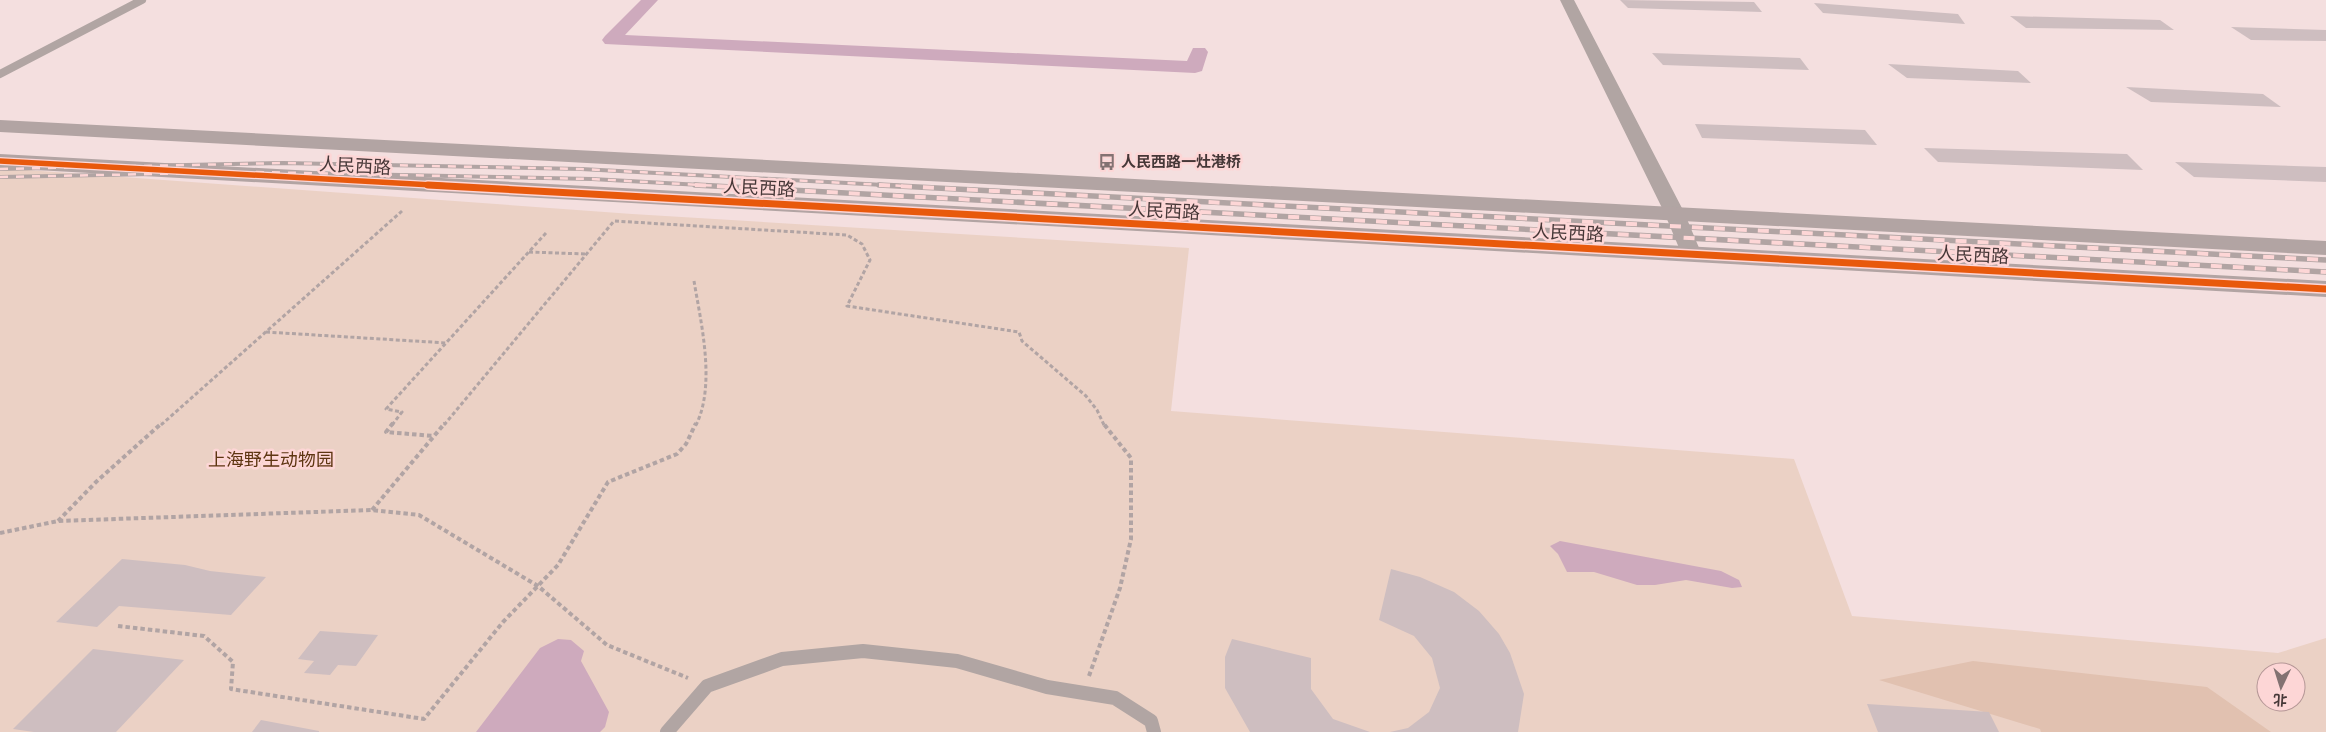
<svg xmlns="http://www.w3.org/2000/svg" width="2326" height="732" font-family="Raleway,'Noto Sans SC',sans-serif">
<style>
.green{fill:#ebd1c5;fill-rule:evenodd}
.forest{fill:#e1c1b0}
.water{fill:#ceaabd}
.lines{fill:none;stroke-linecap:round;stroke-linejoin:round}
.canal{fill:#ceaabd;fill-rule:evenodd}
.building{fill:#cebec0}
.path-far1{stroke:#b1a4a4;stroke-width:3;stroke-dasharray:4 2.5;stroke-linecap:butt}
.path{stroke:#b1a4a4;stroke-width:4;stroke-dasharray:4.5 3;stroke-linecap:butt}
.lane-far1{stroke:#b1a5a3;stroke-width:8}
.lane{stroke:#b1a5a3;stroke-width:14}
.street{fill:#b1a5a3;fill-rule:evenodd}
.secondary{fill:#b2a4a3;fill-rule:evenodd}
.rail-far1-casing{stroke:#b1a4a3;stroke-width:4}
.rail-casing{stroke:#b1a4a3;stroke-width:5.5}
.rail-far1{stroke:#fdd6d6;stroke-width:2.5;stroke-dasharray:8;stroke-linecap:butt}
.rail{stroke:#fdd6d6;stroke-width:4;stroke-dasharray:11;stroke-linecap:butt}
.cycleway-far1-casing{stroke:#fdd6d6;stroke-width:8}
.cycleway-casing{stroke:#fdd6d6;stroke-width:10}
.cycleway-far1{stroke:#e8590c;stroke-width:5.5}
.cycleway{stroke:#e8590c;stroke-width:7}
.labels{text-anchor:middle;stroke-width:5;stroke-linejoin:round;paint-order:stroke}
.far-poi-label{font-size:15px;font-weight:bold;fill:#463737;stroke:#fdd6d6;text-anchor:start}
.street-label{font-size:18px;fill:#463737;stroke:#fdd6d6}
.park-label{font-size:18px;fill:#5d3511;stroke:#fdd6d6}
</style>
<rect width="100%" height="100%" fill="#f4dfdf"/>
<path class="green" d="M0,168l632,46 557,34 -18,163 623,48 58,157 426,37 48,-15v94h-2326zM2266,672h30v30h-30z"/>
<polygon class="forest" points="1973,661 2207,687 2271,732 2041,732 2040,729 1879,680"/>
<g class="water">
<polygon points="1560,541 1721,571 1739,580 1742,587 1732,588 1686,580 1655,585 1637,585 1594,572 1567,572 1558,554 1550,546"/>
<polygon points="558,639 571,640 584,651 581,661 609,712 605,727 600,732 476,732 540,648"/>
</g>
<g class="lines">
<polygon class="canal" points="641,0 658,0 625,35 1187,61 1193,48 1205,48 1208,52 1202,71 1195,73 605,44 602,40 605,36"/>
</g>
<g class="building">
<polygon points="1620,0 1754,2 1762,12 1628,8"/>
<polygon points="1814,3 1958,14 1965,24 1823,13"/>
<polygon points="2010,16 2160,20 2174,30 2026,28"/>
<polygon points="2231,27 2326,30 2326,41 2251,40"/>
<polygon points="1652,53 1800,58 1809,70 1663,65"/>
<polygon points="1888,64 2018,71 2031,83 1907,78"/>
<polygon points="2126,87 2263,94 2281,107 2151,102"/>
<polygon points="1695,124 1865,130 1877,145 1702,138"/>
<polygon points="1924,148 2127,154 2143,170 1938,162"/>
<polygon points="2175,162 2326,167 2326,182 2194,177"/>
<polygon points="122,559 185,565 210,571 266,577 231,615 119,606 97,627 56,622"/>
<polygon points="1391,569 1420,577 1454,592 1479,611 1499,634 1510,653 1524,694 1518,732 1390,732 1408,728 1429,712 1440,688 1432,658 1414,636 1379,620"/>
<polygon points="320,631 378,635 356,666 338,665 330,675 304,673 314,661 298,659"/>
<polygon points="1232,639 1311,658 1311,689 1333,719 1370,732 1250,732 1225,688 1225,657"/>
<polygon points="93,649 184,660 116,732 34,732 13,729"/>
<polygon points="1867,704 1989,712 1999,732 1878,732"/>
<polygon points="261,720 319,731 319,732 252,732"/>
</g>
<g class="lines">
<g class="path-far1">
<polyline points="529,252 585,254"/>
<path d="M694,281c7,42 22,104 2,144"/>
<polyline points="266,332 447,343"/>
<polyline points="161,425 402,211"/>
<polyline points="392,425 402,412 386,409 546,233"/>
<polyline points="444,425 614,221 847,235 862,244 870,260 847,306 1019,332 1022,341 1086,396 1097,410 1104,425"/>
</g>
<g class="path">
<polyline points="393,423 386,432 433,436"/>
<polyline points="372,510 445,423"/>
<polyline points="58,521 96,482 162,423"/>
<polyline points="0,533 58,521 372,510 419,515 538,586 607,645 688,678"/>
<polyline points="118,626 204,636 233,662 231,689 424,719 503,622 558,565 608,482 677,454 686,444 696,423"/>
<polyline points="1089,676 1120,588 1131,539 1131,458 1103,423"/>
</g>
<polyline class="lane-far1" points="0,74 142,0"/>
<polyline class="lane" points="667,732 707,686 782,659 863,651 957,661 1047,687 1115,698 1151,721 1154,732"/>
<polygon class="street" points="1560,0 1574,0 1684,212 1702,255 1699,259 1692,261 1685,259 1682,255 1664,212"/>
<g class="secondary">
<polygon points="0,120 2326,241 2326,255 0,132"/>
<polygon points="0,154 2326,281 2326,297 0,168"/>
</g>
<g class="rail-far1-casing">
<g id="rail-far1">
<polyline points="0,169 283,163 581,169 903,186"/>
<polyline points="0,177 255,172 592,179 719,186"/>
</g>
</g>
<g class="rail-casing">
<g id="rail">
<polyline points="695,185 2326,272"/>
<polyline points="879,185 2326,260"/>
</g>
</g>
<use href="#rail-far1" class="rail-far1"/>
<use href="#rail" class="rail"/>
<g class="cycleway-far1-casing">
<polyline id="cycleway-far1" points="0,161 450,186"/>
</g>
<g class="cycleway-casing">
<polyline id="cycleway" points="428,185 2326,289"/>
</g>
<use href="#cycleway-far1" class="cycleway-far1"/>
<use href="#cycleway" class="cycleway"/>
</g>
<defs>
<g id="bus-bare" transform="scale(1.35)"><path d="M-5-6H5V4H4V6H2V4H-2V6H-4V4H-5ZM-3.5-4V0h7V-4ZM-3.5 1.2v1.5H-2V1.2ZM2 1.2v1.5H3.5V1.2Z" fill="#837272" stroke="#fdd6d6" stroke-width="2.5" paint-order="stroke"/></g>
</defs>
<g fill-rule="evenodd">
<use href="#bus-bare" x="1107" y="162"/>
</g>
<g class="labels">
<g class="far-poi-label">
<text x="1121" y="167">人民西路一灶港桥</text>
</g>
<g class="street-label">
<text transform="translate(355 166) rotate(3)" y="6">人民西路</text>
<text transform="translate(759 188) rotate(3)" y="6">人民西路</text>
<text transform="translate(1164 211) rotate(3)" y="6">人民西路</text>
<text transform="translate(1568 233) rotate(3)" y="6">人民西路</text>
<text transform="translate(1973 255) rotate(3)" y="6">人民西路</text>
</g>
<g class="park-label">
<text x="271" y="466">上海野生动物园</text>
</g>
</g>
<g transform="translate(2281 687) rotate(184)"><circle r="24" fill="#fdd6d6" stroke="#b49696"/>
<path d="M0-4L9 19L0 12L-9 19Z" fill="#837272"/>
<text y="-8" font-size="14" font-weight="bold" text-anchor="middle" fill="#463737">北</text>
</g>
</svg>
